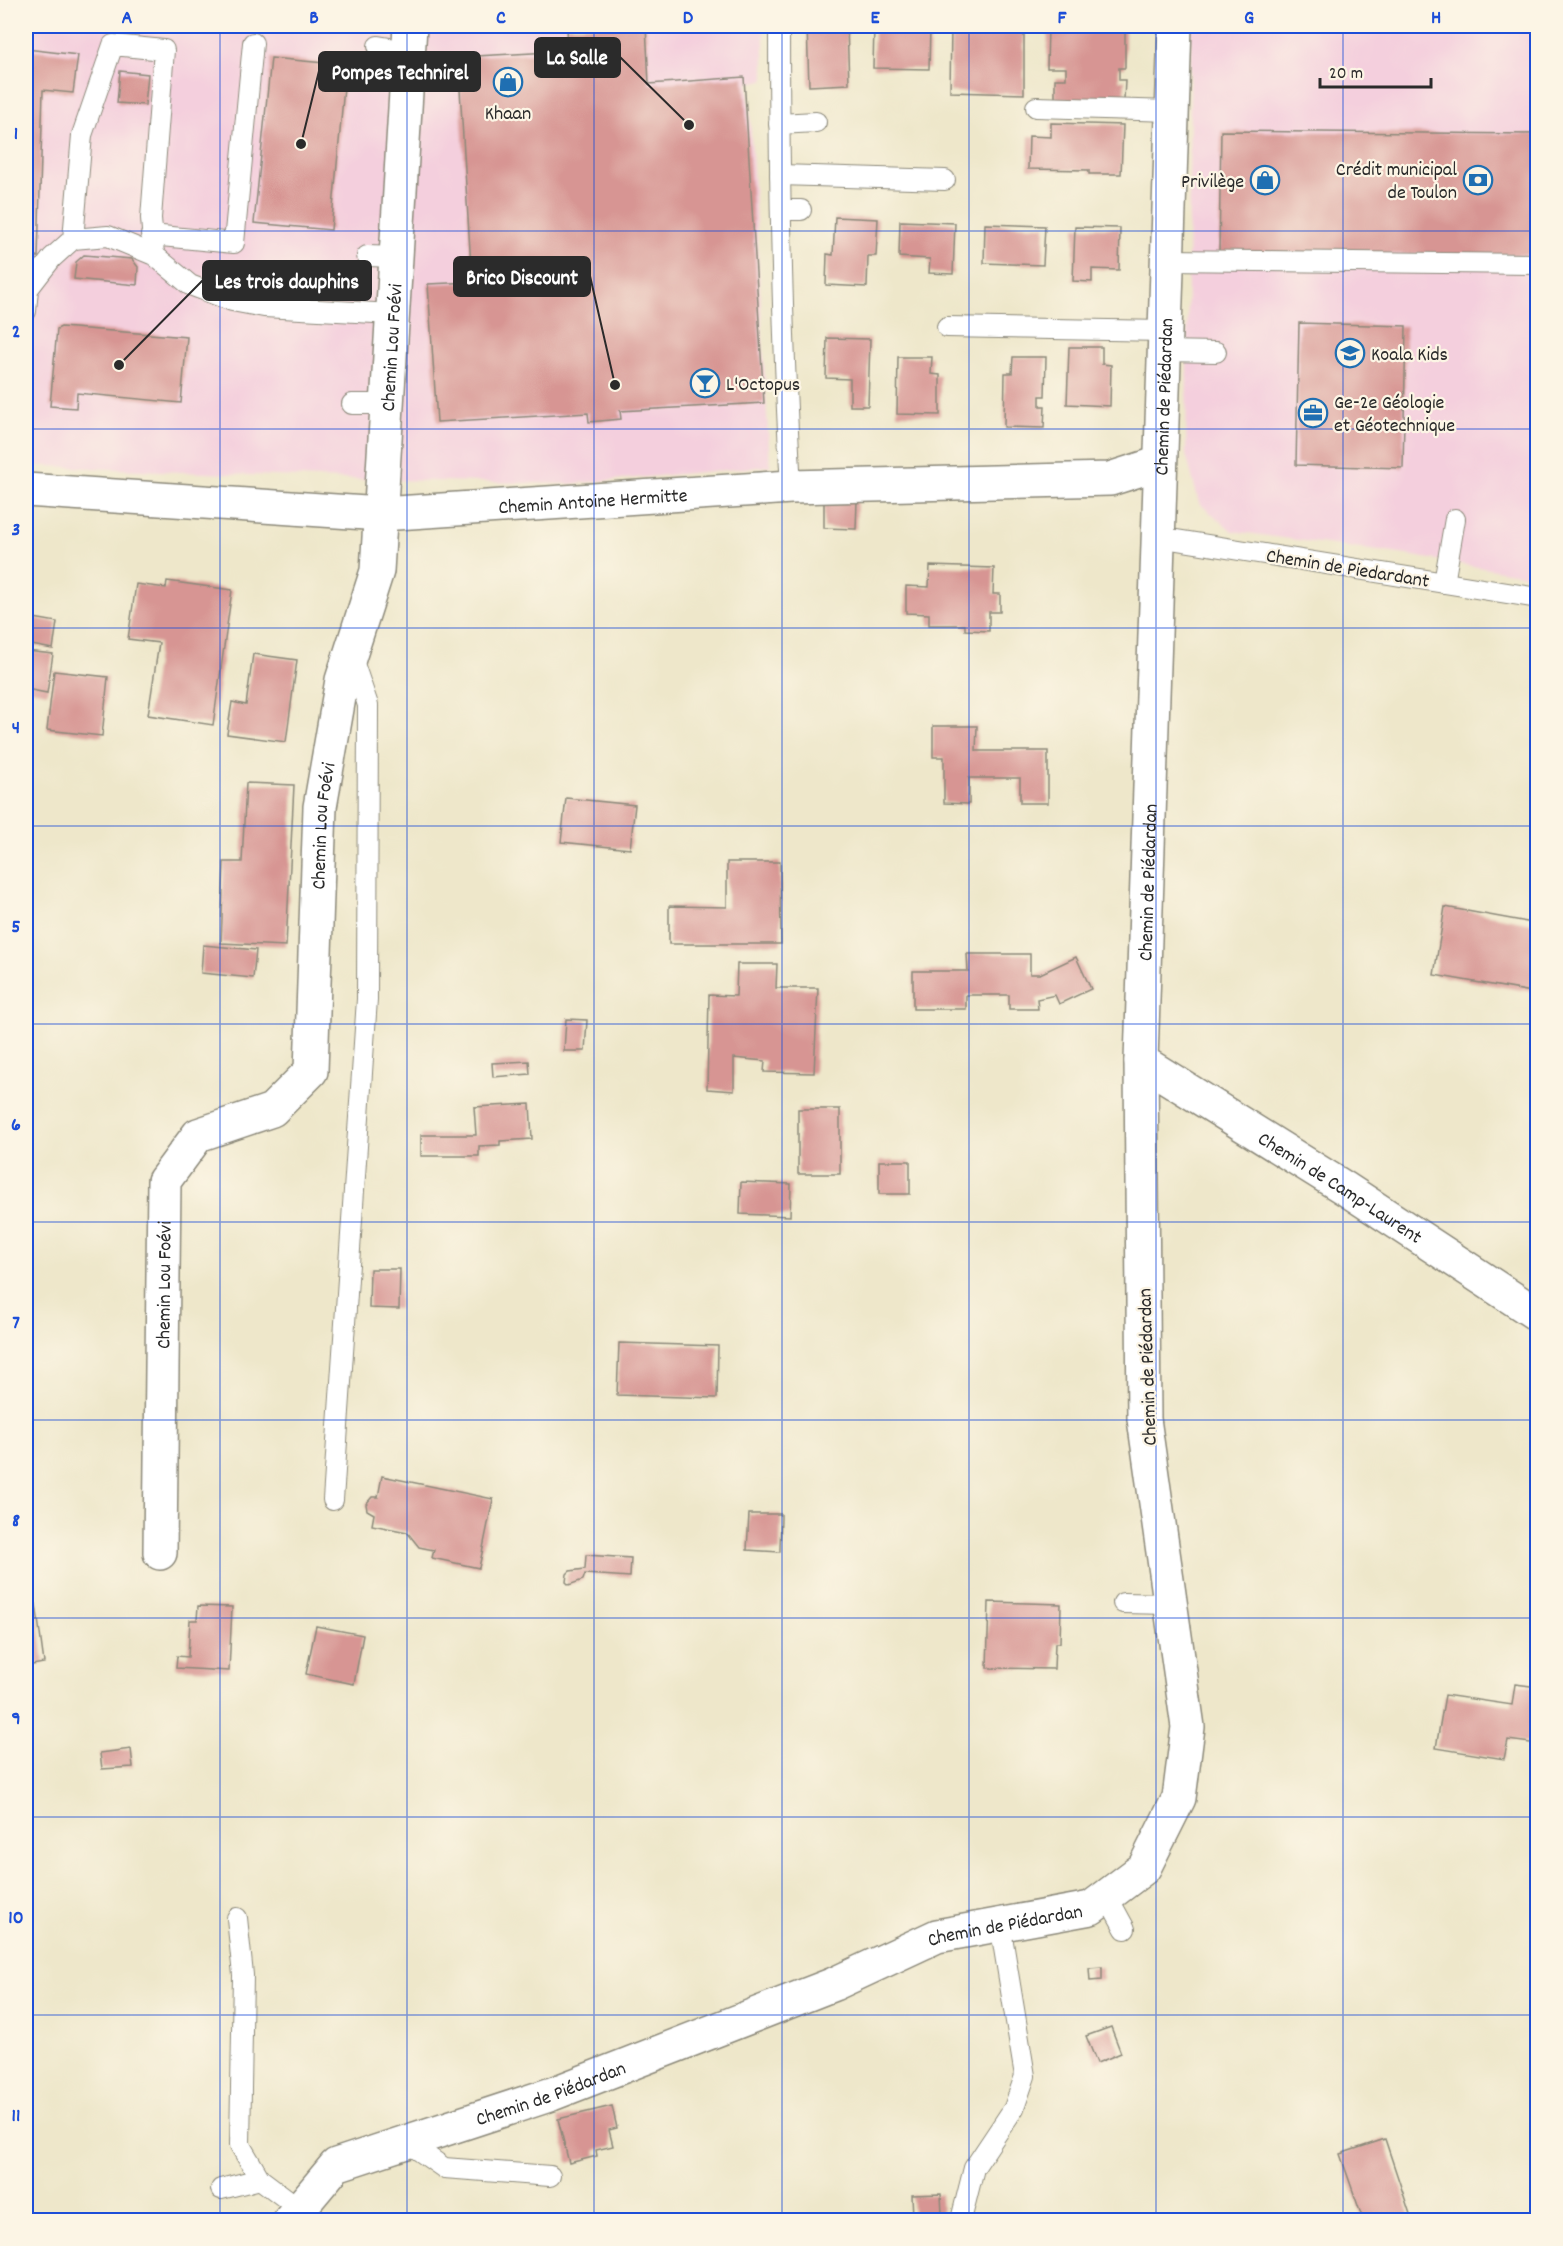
<svg xmlns="http://www.w3.org/2000/svg" width="1563" height="2246" font-family="Dekko,sans-serif">
<style>
.built{fill:#f4cfdd}
.building{fill:#d79593}
.lines{fill:none;stroke-linecap:round;stroke-linejoin:round}
.lane-casing{stroke:#8c897a;stroke-width:22}
.street-casing{stroke:#8c897a;stroke-width:36}
.lane{stroke:#fff;stroke-width:20}
.street{stroke:#fff;stroke-width:33}
.grid{fill:none;stroke:#1d4ed8;stroke-width:1.5;stroke-opacity:0.55}
.labels{text-anchor:middle;stroke-width:4.5;stroke-linejoin:round;paint-order:stroke}
.poi-label{font-size:20px;fill:#2b2b2b;stroke:#fcf5e5;text-anchor:start}
.street-label{font-size:20px;fill:#2b2b2b;stroke:#fcf5e5}
.leader{fill:none;stroke:#2b2b2b;stroke-width:2}
.callout-dot{fill:#2b2b2b;stroke:#fcf5e5;stroke-width:2}
.callout{fill:#2b2b2b;stroke:#2b2b2b;stroke-width:2}
.callout-label{font-size:21px;text-anchor:middle;font-weight:bold;fill:#fff}
.neatline{fill:none;stroke:#1d4ed8;stroke-width:2}
.grid-label{font-size:20px;text-anchor:middle;font-weight:bold;fill:#1d4ed8}
</style>
<rect width="100%" height="100%" fill="#fcf5e5"/>
<filter id="ink" filterUnits="userSpaceOnUse"><feTurbulence type="fractalNoise" baseFrequency=".0167" numOctaves="2"/><feDisplacementMap in="SourceGraphic" scale="12" xChannelSelector="R" yChannelSelector="G"/><feConvolveMatrix kernelMatrix="1 2 1 2 8 2 1 2 1" color-interpolation-filters="sRGB"/></filter>
<filter id="wash" filterUnits="userSpaceOnUse"><feTurbulence type="fractalNoise" baseFrequency=".008" numOctaves="4" result="noise"/><feDisplacementMap in="SourceGraphic" scale="24" xChannelSelector="R" yChannelSelector="G"/><feGaussianBlur stdDeviation="1.35" result="paint"/><feColorMatrix in="noise" values="0 0 0 0 0 0 0 0 0 0 0 0 0 0 0 0 0 1.4 0 .05"/><feComposite in="paint" operator="in"/></filter>
<g filter="url(#wash)">
<rect width="100%" height="100%" fill="#eee7ca"/>
<g class="built">
<polygon points="26,26 764,26 764,80 748,83 770,466 569,484 342,479 26,465"/>
<polygon points="1191,26 1537,26 1537,577 1407,555 1232,531 1199,503 1186,454"/>
</g>
<g id="blocks">
<g class="building">
<polygon points="567,26 646,26 649,84 744,77 764,403 620,411 621,419 589,422 588,413 437,422 428,284 472,282 458,57 568,51"/>
<polygon points="807,26 847,26 849,84 809,86"/>
<polygon points="874,26 930,26 929,69 873,68"/>
<polygon points="951,26 1024,26 1024,94 950,92"/>
<polygon points="1048,26 1125,26 1125,68 1119,68 1119,80 1125,80 1124,100 1055,100 1055,79 1066,79 1066,68 1047,68"/>
<polygon points="26,49 78,55 73,93 43,90 38,257 26,257"/>
<polygon points="271,58 346,65 331,230 254,223"/>
<polygon points="120,71 148,74 145,105 117,103"/>
<polygon points="1051,123 1123,125 1121,174 1089,174 1089,170 1028,169 1029,136 1051,137"/>
<polygon points="1221,131 1538,134 1538,255 1219,253"/>
<polygon points="835,217 878,219 876,256 868,256 867,287 826,285 827,254 833,255"/>
<polygon points="900,221 955,223 953,274 929,273 930,259 899,257"/>
<polygon points="985,224 1045,226 1043,265 984,263"/>
<polygon points="1075,227 1120,228 1119,270 1092,269 1092,282 1073,281"/>
<polygon points="84,255 132,259 138,267 137,285 74,279 76,262"/>
<polygon points="1299,323 1406,326 1403,468 1296,465"/>
<polygon points="61,327 187,337 181,403 77,393 76,408 50,406 57,329"/>
<polygon points="827,338 870,339 868,406 850,406 850,379 826,378"/>
<polygon points="1069,347 1102,347 1102,364 1111,365 1110,406 1067,404"/>
<polygon points="898,357 932,357 931,374 940,375 940,415 897,414"/>
<polygon points="1013,357 1046,357 1045,396 1040,396 1040,406 1045,406 1044,428 1004,427 1005,373 1012,373"/>
<polygon points="824,500 857,501 856,529 824,528"/>
<polygon points="930,566 994,568 993,594 1000,594 1000,612 989,612 989,631 965,630 965,625 929,625 929,614 906,613 906,586 929,587"/>
<polygon points="167,581 232,590 213,725 148,715 159,643 128,639 136,584 166,588"/>
<polygon points="28,617 57,622 53,649 26,644"/>
<polygon points="26,651 53,654 47,693 26,689"/>
<polygon points="253,654 297,660 286,742 227,734 232,702 246,705"/>
<polygon points="54,671 108,677 102,736 47,730"/>
<polygon points="933,726 977,726 976,751 1048,751 1048,803 1020,803 1020,778 969,778 969,804 944,803 944,757 933,757"/>
<polygon points="246,783 294,785 286,946 221,943 224,862 242,862"/>
<polygon points="566,798 635,805 630,849 561,842"/>
<polygon points="727,862 780,862 781,944 669,944 669,906 727,907"/>
<polygon points="1445,907 1538,924 1538,993 1434,975"/>
<polygon points="203,945 256,950 253,978 201,973"/>
<polygon points="967,954 1030,954 1030,974 1040,974 1076,957 1091,989 1059,1004 1055,995 1037,999 1038,1009 1009,1009 1009,995 966,995 966,1009 913,1009 913,971 968,971"/>
<polygon points="737,964 777,964 776,988 818,988 814,1073 764,1072 765,1061 734,1058 734,1091 707,1089 709,995 736,996"/>
<polygon points="566,1019 587,1020 585,1051 564,1051"/>
<polygon points="529,1061 530,1074 493,1077 492,1063"/>
<polygon points="530,1104 532,1139 500,1141 500,1145 479,1146 479,1156 421,1156 421,1135 476,1135 474,1107"/>
<rect x="798" y="1109" width="42" height="65"/>
<rect x="879" y="1161" width="31" height="33"/>
<polygon points="741,1182 791,1184 790,1216 740,1214"/>
<polygon points="370,1269 400,1269 399,1309 369,1308"/>
<polygon points="619,1343 718,1346 717,1398 617,1395"/>
<polygon points="382,1476 493,1499 479,1568 432,1558 434,1550 419,1547 407,1532 372,1525 374,1514 367,1510 366,1504 372,1497 378,1497"/>
<polygon points="749,1514 781,1514 780,1552 747,1550"/>
<polygon points="586,1555 631,1558 630,1577 585,1574 583,1580 569,1585 566,1582 567,1574 570,1571 585,1569"/>
<polygon points="989,1602 1061,1604 1060,1643 1055,1643 1054,1669 987,1668"/>
<polygon points="36,1604 44,1663 26,1666 26,1605"/>
<polygon points="198,1606 232,1607 229,1671 176,1668 177,1656 188,1657 190,1620 197,1620"/>
<polygon points="316,1626 363,1635 354,1684 306,1674"/>
<polygon points="1515,1684 1538,1687 1538,1744 1508,1740 1504,1759 1436,1748 1445,1695 1512,1705"/>
<polygon points="131,1749 133,1767 102,1769 100,1753"/>
<polygon points="1102,1967 1102,1980 1090,1981 1089,1968"/>
<polygon points="1111,2027 1121,2053 1097,2063 1086,2036"/>
<polygon points="612,2106 617,2128 609,2130 613,2146 596,2150 597,2156 569,2163 558,2119"/>
<polygon points="1385,2139 1412,2220 1363,2220 1340,2154"/>
<polygon points="941,2194 942,2215 913,2217 912,2195"/>
</g>
</g>
</g>
<g filter="url(#ink)">
<use href="#blocks" fill-opacity="0" stroke="#8c897a" stroke-width="1.5"/>
<g class="lines">
<g class="lane-casing">
<g id="lane">
<path d="M779,26c0,153 3,307 12,461"/>
<polyline points="378,46 408,51"/>
<polyline points="1036,107 1172,111"/>
<polyline points="779,124 816,122"/>
<polyline points="780,175 945,180"/>
<polyline points="781,210 801,210"/>
<polyline points="151,235 234,243 253,43"/>
<polyline points="73,239 82,135 113,45 164,50 151,218 154,255"/>
<polyline points="367,256 396,257"/>
<polyline points="1167,260 1538,264"/>
<polyline points="26,311 28,289 52,258 73,239 108,236 154,255 190,285 232,301 264,307 393,314"/>
<polyline points="947,327 1165,331"/>
<polyline points="1164,351 1216,352"/>
<polyline points="352,404 387,404"/>
<polyline points="1158,537 1538,598"/>
<polyline points="1444,583 1455,519"/>
<polyline points="333,1500 367,999 368,705 351,655"/>
<polyline points="1123,1603 1170,1604"/>
<polyline points="1107,1896 1125,1929"/>
<polyline points="237,1918 243,1975 240,2145 260,2179 300,2209"/>
<polyline points="407,2142 444,2168 550,2176"/>
<polyline points="221,2189 260,2179"/>
<polyline points="961,2220 974,2168 1014,2108 1025,2076 1000,1924"/>
</g>
</g>
<g class="street-casing">
<g id="street">
<path id="s1" d="M26,490l355,24 410,-27 319,-8 50,-16"/>
<path id="s2" d="M1141,1061l205,128 192,126"/>
<path id="s3" d="M160,1553l4,-372 34,-46 74,-25 39,-39 9,-264 22,-127 35,-109 33,-545"/>
<path id="s4" d="M290,2220l46,-55 216,-71 282,-110 103,-48 154,-28 53,-40 35,-70 9,-71 -44,-308 -3,-358 34,-1035"/>
</g>
</g>
<use href="#lane" class="lane"/>
<use href="#street" class="street"/>
</g>
</g>
<path class="grid" d="M220,26v2194M407,26v2194M594,26v2194M782,26v2194M969,26v2194M1156,26v2194M1343,26v2194M26,231h1512M26,429h1512M26,628h1512M26,826h1512M26,1024h1512M26,1222h1512M26,1420h1512M26,1618h1512M26,1817h1512M26,2015h1512"/>
<defs>
<g id="shop-ring" transform="scale(1.5)"><circle r="9.5" fill="#fcf5e5" stroke="#1f6fb2" stroke-width="1.5"/><path d="M-5-2.5h2.3a2.7 3.5 0 0 1 5.4 0H5L5.5 6h-11ZM-1.5-2.5h3a1.5 2.3 0 0 0-3 0Z" fill="#1f6fb2"/></g>
<g id="bank-ring" transform="scale(1.5)"><circle r="9.5" fill="#fcf5e5" stroke="#1f6fb2" stroke-width="1.5"/><path d="M-6-4H6V4H-6ZM0-2.3a2.3 2.3 0 1 0 0 4.6a2.3 2.3 0 1 0 0-4.6Z" fill="#1f6fb2"/></g>
<g id="school-ring" transform="scale(1.5)"><circle r="9.5" fill="#fcf5e5" stroke="#1f6fb2" stroke-width="1.5"/><path d="M0-5L7-2L0 1L-7-2ZM-4 1L0 2.5L4 1V4Q0 6-4 4Z" fill="#1f6fb2"/></g>
<g id="bar-ring" transform="scale(1.5)"><circle r="9.5" fill="#fcf5e5" stroke="#1f6fb2" stroke-width="1.5"/><path d="M-6-5H6L.8 .8V4.5H3.5V6h-7V4.5H-.8V.8Z" fill="#1f6fb2"/></g>
<g id="office-ring" transform="scale(1.5)"><circle r="9.5" fill="#fcf5e5" stroke="#1f6fb2" stroke-width="1.5"/><path d="M-6-3h4V-5.5h4V-3h4V5H-6ZM-1-4.5V-3h2v-1.5ZM-6 0V1H6V0Z" fill="#1f6fb2"/></g>
</defs>
<g fill-rule="evenodd">
<use href="#shop-ring" x="508" y="82"/>
<use href="#shop-ring" x="1265" y="180"/>
<use href="#bank-ring" x="1478" y="180"/>
<use href="#school-ring" x="1350" y="353"/>
<use href="#bar-ring" x="705" y="383"/>
<use href="#office-ring" x="1313" y="413"/>
</g>
<g class="labels">
<g class="poi-label">
<text x="508" y="119" text-anchor="middle">Khaan</text>
<text x="1457" y="175" text-anchor="end">Crédit municipal<tspan x="1457" dy="23">de Toulon</tspan></text>
<text x="1244" y="187" text-anchor="end">Privilège</text>
<text x="1371" y="360">Koala Kids</text>
<text x="726" y="390">L'Octopus</text>
<text x="1334" y="408">Ge-2e Géologie<tspan x="1334" dy="23">et Géotechnique</tspan></text>
</g>
<g class="street-label">
<text dy="7" stroke="none"><textPath href="#s3" startOffset="1294">Chemin Lou Foévi</textPath></text>
<text dy="7" stroke="none"><textPath href="#s4" startOffset="2422">Chemin de Piédardan</textPath></text>
<text dy="7" stroke="none"><textPath href="#s1" startOffset="568">Chemin Antoine Hermitte</textPath></text>
<text transform="translate(1348 567) rotate(9)" y="7">Chemin de Piedardant</text>
<text dy="7" stroke="none"><textPath href="#s3" startOffset="808">Chemin Lou Foévi</textPath></text>
<text dy="7" stroke="none"><textPath href="#s4" startOffset="1936">Chemin de Piédardan</textPath></text>
<text dy="7" stroke="none"><textPath href="#s2" startOffset="236">Chemin de Camp-Laurent</textPath></text>
<text dy="7" stroke="none"><textPath href="#s3" startOffset="268">Chemin Lou Foévi</textPath></text>
<text transform="translate(1146 1367) rotate(-92)" y="7">Chemin de Piédardan</text>
<text dy="7" stroke="none"><textPath href="#s4" startOffset="784">Chemin de Piédardan</textPath></text>
<text dy="7" stroke="none"><textPath href="#s4" startOffset="298">Chemin de Piédardan</textPath></text>
</g>
</g>
<path class="leader" d="M689 125L620 57M301 144L319 71M615 385L590 276M119 365L203 280"/>
<g class="callout-dot">
<circle cx="689" cy="125" r="6"/>
<circle cx="301" cy="144" r="6"/>
<circle cx="615" cy="385" r="6"/>
<circle cx="119" cy="365" r="6"/>
</g>
<g class="callout">
<rect x="535" y="38" width="85" height="39" rx="6"/>
<rect x="319" y="52" width="161" height="39" rx="6"/>
<rect x="454" y="257" width="136" height="39" rx="6"/>
<rect x="203" y="261" width="168" height="39" rx="6"/>
</g>
<g class="callout-label">
<text x="577" y="64">La Salle</text>
<text x="400" y="79">Pompes Technirel</text>
<text x="522" y="284">Brico Discount</text>
<text x="287" y="288">Les trois dauphins</text>
</g>
<rect width="1563" height="2246" fill="none" stroke="#fcf5e5" stroke-width="66"/>
<path d="M1320 78v9h111v-9" fill="none" stroke="#2b2b2b" stroke-width="3"/>
<text x="1329" y="78" font-size="18" fill="#2b2b2b" stroke="#fcf5e5" stroke-width="4.5" paint-order="stroke">20 m</text>
<rect x="33" y="33" width="1497" height="2180" class="neatline"/>
<g class="grid-label">
<text x="127" y="23">A</text>
<text x="314" y="23">B</text>
<text x="501" y="23">C</text>
<text x="688" y="23">D</text>
<text x="875" y="23">E</text>
<text x="1062" y="23">F</text>
<text x="1249" y="23">G</text>
<text x="1436" y="23">H</text>
<text x="16" y="139">1</text>
<text x="16" y="337">2</text>
<text x="16" y="535">3</text>
<text x="16" y="733">4</text>
<text x="16" y="932">5</text>
<text x="16" y="1130">6</text>
<text x="16" y="1328">7</text>
<text x="16" y="1526">8</text>
<text x="16" y="1724">9</text>
<text x="16" y="1923">10</text>
<text x="16" y="2121">11</text>
</g>
</svg>
